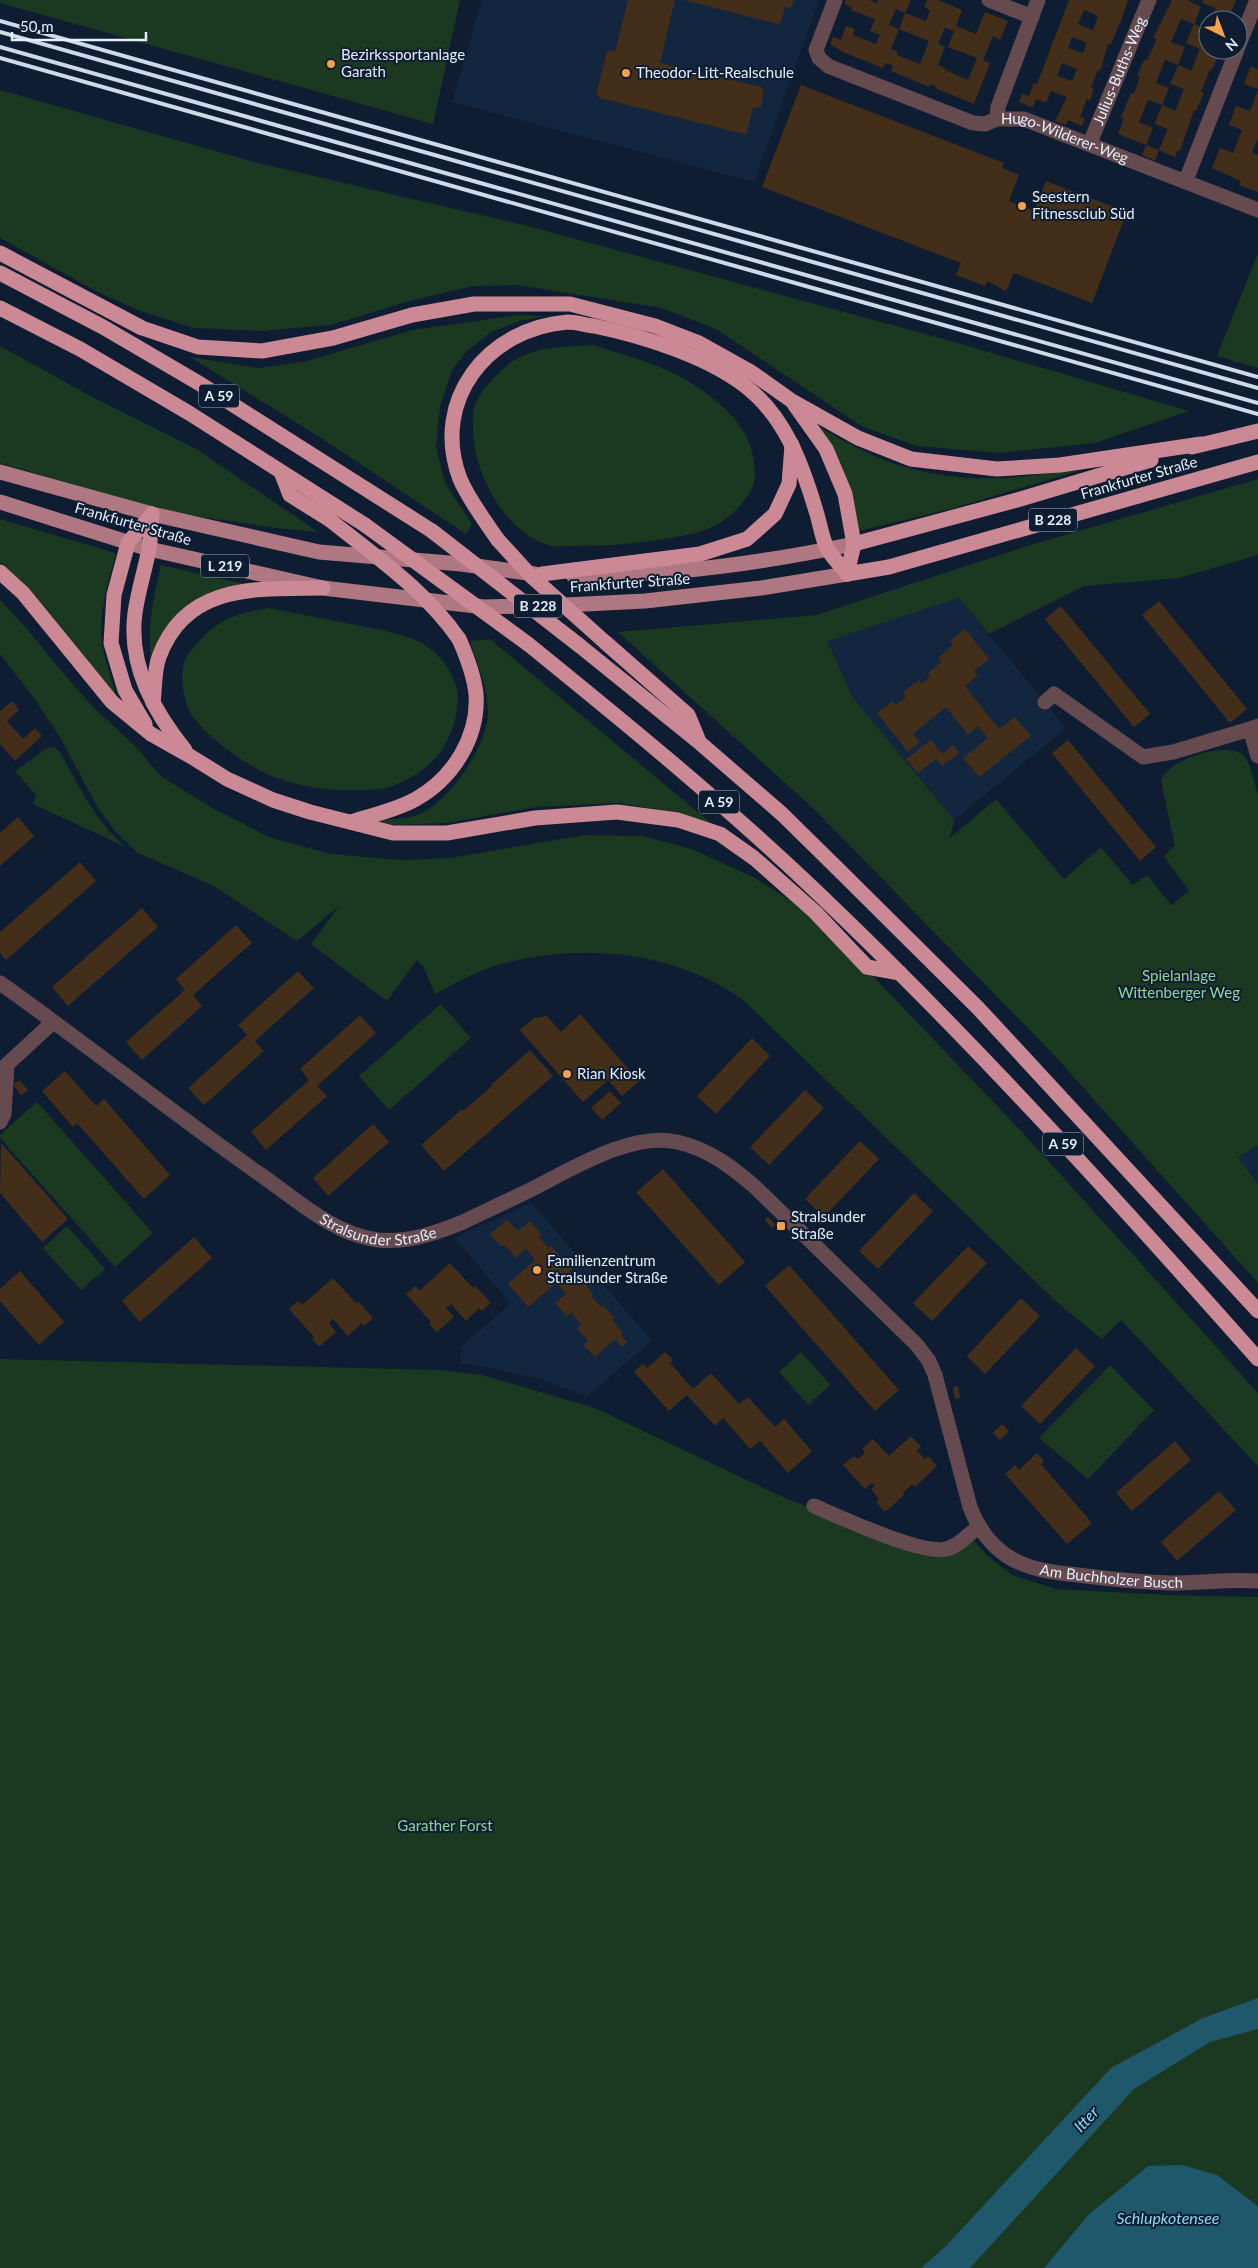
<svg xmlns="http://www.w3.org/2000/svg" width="1258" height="2268" font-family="Lato,sans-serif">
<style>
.built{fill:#13263f}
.green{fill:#1b3821}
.water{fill:#1e586a}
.building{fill:#432e1a;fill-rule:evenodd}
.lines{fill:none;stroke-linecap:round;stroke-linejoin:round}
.street{stroke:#654a4f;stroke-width:15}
.primary{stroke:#ae7781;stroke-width:15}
.highway{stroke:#cb8995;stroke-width:15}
.rail{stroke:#cfdae9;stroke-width:4}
.highway-bridge{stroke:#cb8995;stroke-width:15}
.poi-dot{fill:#f7a148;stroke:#0e1d31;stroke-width:2}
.labels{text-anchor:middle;stroke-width:4;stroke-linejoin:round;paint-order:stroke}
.shield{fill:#0e1d31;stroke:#a4b0c0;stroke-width:1}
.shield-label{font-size:14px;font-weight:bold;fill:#e5effe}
.poi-label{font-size:15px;fill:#e5effe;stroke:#0e1d31;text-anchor:start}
.street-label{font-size:15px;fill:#e5effe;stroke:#0e1d31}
.park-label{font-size:15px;fill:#8bd598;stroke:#0e1d31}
.water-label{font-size:16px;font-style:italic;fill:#89dcf8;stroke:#0e1d31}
</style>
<rect width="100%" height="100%" fill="#0e1d31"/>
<g class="built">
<polygon points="482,0 819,0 754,182 452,102"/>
<polygon points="959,598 1066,728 954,820 852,696 826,641"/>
<polygon points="1258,1146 1258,1184 1238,1157"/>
<polygon points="531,1203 652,1340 587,1397 540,1379 486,1367 461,1364 461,1347 511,1303 454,1238"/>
</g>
<g class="green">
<polygon points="0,0 460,0 433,124 0,3"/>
<polygon points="0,90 254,162 524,225 951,341 1189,411 1095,443 999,453 917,446 863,427 716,329 662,308 517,285 473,286 406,302 331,325 260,331 194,328 140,311 96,291 0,238"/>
<polygon points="1258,253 1258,368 1217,356"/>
<polygon points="519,315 545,316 520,321 491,332 466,352 452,370 440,407 436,447 445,483 472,524 466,534 318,436 190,357 257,368 303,362 413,330"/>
<path d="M593,345c51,16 90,25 131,63 14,13 26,29 29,49 2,13 4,25 -4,37 -17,24 -33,35 -62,41 -38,8 -78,11 -116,11 -7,0 -17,2 -23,-1 -45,-14 -77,-76 -75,-121 0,-5 -1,-11 1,-16 5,-16 23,-35 36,-45 24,-17 55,-16 83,-18z"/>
<polygon points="0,346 96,399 198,450 318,532 276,528 168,512 0,463"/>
<path d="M817,425c61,39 114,56 188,53 25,-2 50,-6 76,-8l-127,38 -95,23c-8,-44 -18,-68 -42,-106z"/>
<path d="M1258,479v76l-79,23 -95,8 -95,48 -30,-36 -132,43 25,55 102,124 -4,18 46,-39 68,80 37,-32 32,38 14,-10 24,30 18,-14 -25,-35 11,-10 -14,-65c6,-22 66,-40 82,-26 7,6 12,31 15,40v351l-20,11 20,27v99l-203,-227 -240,-246 -197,-178 198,-17 211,-69z"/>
<path d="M0,519l116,34c-8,30 -19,64 -13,96 3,14 8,28 12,42l-1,2 -85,-105 -29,-26z"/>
<path d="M161,565l88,20c-35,7 -67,13 -85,48 -5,11 -8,23 -12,34 -5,-40 0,-64 9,-102z"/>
<path d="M0,600l28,30 36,44 29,33 42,39 26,30 51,32 59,30 60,16 70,6 49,-2 135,-23 57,1 50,13 63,29 56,36 54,54 157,164 236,261v73l-137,-146 -19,19 -42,-34 -316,-304c-68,-50 -159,-58 -239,-38 -25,6 -47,19 -70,31l-12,-28 -6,-6 -30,41 -76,-57 28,-38 -42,35 -83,-55 -76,-33 -22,-21 -18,-24 -38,-71 -26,-39 -34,-44z"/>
<path d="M268,608c29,6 59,11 88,17 21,4 43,8 62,16 18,8 36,31 39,49 3,15 -3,38 -10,51 -11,24 -43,45 -68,48 -28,3 -59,1 -86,-6 -34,-8 -79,-38 -100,-66 -10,-13 -15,-46 -6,-61 2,-4 6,-8 9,-11 21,-26 40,-31 72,-37z"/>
<path d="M490,639l222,185 -32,-11 -62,-10 -82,4 -90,16 -48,2 -31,-4c13,-1 43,-2 53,-7 30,-14 68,-69 68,-102 0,-24 -11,-48 -18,-71z"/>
<path d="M54,747l5,4c20,34 36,71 67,96l-93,-43 3,-9 -21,-24 32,-23z"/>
<polygon points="441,1004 471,1038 389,1110 359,1076"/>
<polygon points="37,1102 153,1233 115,1267 0,1138 0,1135"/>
<polygon points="67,1226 105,1269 81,1290 43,1248"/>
<polygon points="801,1352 830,1385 808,1405 779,1372"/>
<polygon points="0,1359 439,1370 482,1375 595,1408 776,1494 883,1538 933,1554 973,1540 989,1557 1012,1575 1056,1589 1167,1595 1258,1597 1258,2206 1240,2193 1148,2166 1089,2214 1044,2268 0,2268"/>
<polygon points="1110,1365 1154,1410 1088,1479 1039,1438"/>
</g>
<g class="water">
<polygon points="1258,1998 1258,2029 1210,2042 1134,2089 970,2268 921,2268 946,2246 1111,2068 1203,2018"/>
<polygon points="1183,2165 1217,2175 1258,2206 1258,2268 1044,2268 1089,2214 1148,2166"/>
</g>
<g class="building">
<polygon points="628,0 675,0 660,63 761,87 764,91 761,107 753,108 747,132 744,134 600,98 596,94 607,52 610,50 615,52"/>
<polygon points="684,0 794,0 792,6 789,8 785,7 781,22 778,24"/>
<path d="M846,0h23l8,3 1,-3h33l-6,13 21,8 4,-11 -6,-3 3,-7h11l24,10 -6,16 20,8 9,-22 23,9 -8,19 -7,-4 -10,24 7,3 -16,41 -37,-15v-2l-7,-3 -1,3 -38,-16 2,-5 -7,-3 -3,5 -38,-15 -15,-9 3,-7 8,3 5,-14 9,3 -2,6 23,9 4,-9 -10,-4 5,-12 -24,-9 1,-2 -8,-4zM896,9l9,4 -6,16 -10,-4zM945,28l9,3 -6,16 29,11 -9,22 -23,-10v-2l-7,-3 7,-18 -7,-3zM899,29l30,12 -9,23 -23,-9 1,-3 -7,-3z"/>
<path d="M1069,0h59l-6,18 -11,26h-3l-8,27 -2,-1 -7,18 3,1 -4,11 -3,-1 -7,18 5,1 -3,8 -14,-6 -2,5 -11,-4 12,-24 -16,-6 -5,12 -10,-4 -3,8 -14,-5 3,-8 7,2 5,-13 3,1zM1084,10l14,6 -5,14 -15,-6zM1072,37l15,6 -4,10 -15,-5zM1062,63l15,6 -5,12 -15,-5z"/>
<polygon points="1172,0 1187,0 1201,7 1194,24 1181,19 1171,42 1185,47 1178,65 1165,60 1156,83 1169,88 1162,105 1148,100 1139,122 1153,128 1146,145 1118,134 1124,118 1121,117 1131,93 1134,94 1140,77 1137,76 1144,60 1146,61 1150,54 1157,39 1153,38"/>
<polygon points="1203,0 1236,0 1231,12 1235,14 1232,20 1211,20 1216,8 1202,3"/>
<polygon points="1194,24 1208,30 1208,50 1217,50 1216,53 1219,54 1212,70 1210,69 1207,77 1201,92 1204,93 1196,111 1194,110 1180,151 1178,150 1175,157 1159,150 1155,161 1142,155 1146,145 1159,150 1168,129 1155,124 1162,105 1175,111 1184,89 1170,84 1178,65 1191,71 1200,49 1186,43"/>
<polygon points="1251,66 1258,69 1258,89 1244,84"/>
<polygon points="801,85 1004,163 1002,168 1019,175 1009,201 1034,211 1046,181 1127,212 1092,303 1014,273 1006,291 987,281 985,286 956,275 961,263 762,187"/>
<polygon points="1258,90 1258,138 1252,153 1258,155 1258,192 1239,185 1241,181 1212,168 1220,148 1233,153 1242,130 1229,125 1236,106 1250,111"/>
<polygon points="1159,601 1247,709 1230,723 1142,615"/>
<polygon points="1061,606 1150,714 1134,727 1045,619"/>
<polygon points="965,629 989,659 974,671 978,675 965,686 999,729 1015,717 1031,736 979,777 963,758 988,738 978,726 968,735 946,707 913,734 920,742 908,752 877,713 893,701 896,705 906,697 903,692 919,680 922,684 930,676 928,673 941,662 938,658 953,645 950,641"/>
<polygon points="12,701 19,710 7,721 23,739 35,728 42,736 15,761 0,744 0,711"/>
<polygon points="931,740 942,754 953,745 959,753 942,766 936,759 918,773 906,759"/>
<polygon points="1068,740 1156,847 1140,861 1052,753"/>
<polygon points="18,817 34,836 0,866 0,833"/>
<polygon points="80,862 96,881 6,960 0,953 0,932"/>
<polygon points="142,908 158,927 68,1006 52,987"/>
<polygon points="236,925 252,943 193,995 202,1006 142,1060 126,1042 185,990 176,979"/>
<polygon points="298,971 314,988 255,1041 264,1051 204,1105 188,1088 247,1035 238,1025"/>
<polygon points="580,1014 639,1081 622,1096 608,1080 583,1102 520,1030 534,1018 547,1016 561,1032"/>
<polygon points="360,1015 376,1033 317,1086 327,1096 266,1150 251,1132 309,1080 300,1069"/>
<polygon points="752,1038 770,1056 716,1114 697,1096"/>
<polygon points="530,1050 553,1076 444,1171 421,1145 462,1109 463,1111 492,1086 491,1085"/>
<polygon points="65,1071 96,1106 104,1099 170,1175 144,1199 77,1123 73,1127 42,1091"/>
<polygon points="19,1080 28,1090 21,1095 13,1085"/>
<polygon points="805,1090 824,1108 769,1165 750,1147"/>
<polygon points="610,1091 621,1103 602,1120 591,1108"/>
<polygon points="373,1124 389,1142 328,1196 313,1178"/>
<polygon points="860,1141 879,1159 824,1217 805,1199"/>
<polygon points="1,1143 68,1219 42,1242 0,1193"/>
<polygon points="663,1169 745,1262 719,1285 636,1192"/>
<polygon points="914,1193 933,1211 878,1269 859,1251"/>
<polygon points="768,1217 776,1225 772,1228 765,1220"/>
<polygon points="507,1220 518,1231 530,1221 542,1235 539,1237 549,1248 551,1246 572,1269 569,1271 579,1282 582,1280 593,1294 591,1296 601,1307 603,1305 615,1318 612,1320 623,1333 621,1335 627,1342 622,1347 615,1339 595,1357 583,1345 588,1341 577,1328 581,1324 571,1312 567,1317 555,1303 566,1294 556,1283 528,1307 508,1284 535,1260 526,1248 516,1258 504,1245 502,1247 490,1234"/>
<polygon points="194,1237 212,1258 140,1322 122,1301"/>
<polygon points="968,1246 987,1263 932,1321 913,1303"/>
<polygon points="450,1263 473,1288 475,1286 491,1303 482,1311 479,1308 466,1321 451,1304 446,1308 454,1317 437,1332 429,1324 431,1322 406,1294 416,1286 419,1291"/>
<polygon points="789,1265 899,1390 875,1411 765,1286"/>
<polygon points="20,1271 64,1322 39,1345 0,1301 0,1289"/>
<polygon points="333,1278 356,1303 358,1301 373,1318 364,1326 362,1323 348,1336 333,1319 329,1323 336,1332 319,1347 312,1339 314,1337 289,1309 298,1301 302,1305"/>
<polygon points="1021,1298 1040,1316 985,1374 967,1356"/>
<polygon points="1076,1348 1095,1366 1040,1424 1021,1406"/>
<polygon points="665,1352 673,1360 670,1363 693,1389 711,1373 739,1404 748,1397 775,1427 784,1419 812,1451 788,1473 760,1441 750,1449 723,1418 715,1426 687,1395 669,1411 634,1372 643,1363 647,1368"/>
<polygon points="958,1386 960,1398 955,1399 953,1387"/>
<polygon points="1002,1424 1009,1431 1000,1440 993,1433"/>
<polygon points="911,1436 921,1447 917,1451 925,1459 928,1456 937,1466 915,1487 912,1484 903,1493 904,1495 885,1512 876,1502 879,1499 871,1489 875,1486 872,1483 865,1489 843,1465 854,1456 858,1459 865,1453 862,1449 873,1439 889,1456"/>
<polygon points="1175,1441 1191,1460 1132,1511 1116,1493"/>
<polygon points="1037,1453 1044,1461 1041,1464 1092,1523 1067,1544 1005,1474 1015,1465 1019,1470"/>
<polygon points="1219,1491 1236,1510 1177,1561 1161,1542"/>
</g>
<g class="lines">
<g class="street">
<path id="s1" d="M835,0l-19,50 3,8 9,8 145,57 12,1 12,-5h27l234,91"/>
<polyline points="989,0 1032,17"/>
<polyline points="1238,47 1257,0"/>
<polyline points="997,119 998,107 1038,0"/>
<path id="s2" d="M1090,143l59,-143"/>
<polyline points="1186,180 1237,50"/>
<polyline points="1045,702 1054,694 1143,757 1173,752 1250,729"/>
<polyline points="1258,726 1250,729 1258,756"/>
<path id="s3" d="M0,983c88,62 172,130 261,192 36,25 72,59 117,65 30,3 58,-7 85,-18 21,-10 42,-20 63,-30 41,-20 104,-61 151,-50 31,7 54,24 78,45l162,158 12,16 6,14 35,132c8,21 21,40 42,52 20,11 44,14 66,16 31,4 61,7 92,8 30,0 58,-4 88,-2"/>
<polyline points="0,1071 53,1022"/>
<polyline points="0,1122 4,1114 7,1065"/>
<path d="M814,1506c26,11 107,49 132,43 12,-2 23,-15 32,-22"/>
</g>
<g class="primary">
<polyline points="0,472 152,514 319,552 461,564 535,574"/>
<polyline points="0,502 149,549 323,588 484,607 566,605 645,601 761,588 847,574"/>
<path d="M573,575c94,2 189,-12 281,-31"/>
</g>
<g class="highway">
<polyline points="0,253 142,328 198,347 262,351 333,338 412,315 474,304 570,304 655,326 699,343 751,372 792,401 858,438 911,459 997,469 1060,465 1201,444"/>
<polyline points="0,273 103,327 202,385 432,531"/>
<polyline points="0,308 80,349 189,413 365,525"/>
<polyline points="794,404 826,449 845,494 854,544 847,574"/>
<polyline points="1192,447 1258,431"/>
<polyline points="281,472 290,495 330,520"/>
<path d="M152,514c-1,12 -1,23 -3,35 -4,21 -11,42 -14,64 -7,52 18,98 50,137"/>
<path d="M498,540c-13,-19 -29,-40 -38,-61 -30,-79 28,-151 108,-157 8,0 17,3 26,4 48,10 110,29 150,59 41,31 58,79 72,126 4,12 6,29 12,39 6,9 13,16 19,24"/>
<polyline points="854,544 1017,500 1151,460"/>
<polyline points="0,572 23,593 112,702 151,734 190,756 227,779 273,800 310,812 393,833 447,833 535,818 617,812 678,820 720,834 754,858 815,912 867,967 900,973"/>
<polyline points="542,574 700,554 747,539 775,514 789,484 792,445"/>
<polyline points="847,574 889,567 1258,462"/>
<polyline points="606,643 688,715 698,739"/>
<path d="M528,644c100,81 199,162 292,251 154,147 297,305 438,464"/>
<polyline points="580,646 700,743 782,814 844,875 978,1008 1258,1311"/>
<path d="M153,703c2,-15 1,-33 6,-46 27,-75 100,-68 164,-69"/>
<polyline points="145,724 125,690 111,643 114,595 128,543 152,514"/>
<path d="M351,822c21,-7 46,-12 65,-23 37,-21 63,-62 60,-105 -2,-19 -9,-37 -17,-55"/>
</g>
<g class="rail">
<polyline points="0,21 1258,377"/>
<polyline points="0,32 1258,388"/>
<polyline points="0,47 1258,403"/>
<polyline points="0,58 1258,414"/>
</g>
<g class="highway-bridge">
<path d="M330,520c46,37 95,70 129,119"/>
<polyline points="365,525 528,644"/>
<polyline points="432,531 580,646"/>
<polyline points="498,540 531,576 606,643"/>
</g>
</g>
<g class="poi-dot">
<circle cx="331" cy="64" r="5"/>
<circle cx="626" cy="73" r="5"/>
<circle cx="1022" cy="206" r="5"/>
<circle cx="567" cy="1074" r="5"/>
<rect x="776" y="1221" width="10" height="10" rx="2.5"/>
<circle cx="537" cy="1270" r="5"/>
</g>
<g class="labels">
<g class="shield">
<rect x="199" y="384.5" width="40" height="23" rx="4"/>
<rect x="1029" y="508.5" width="48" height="23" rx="4"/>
<rect x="201" y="554.5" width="48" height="23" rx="4"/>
<rect x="514" y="594.5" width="48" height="23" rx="4"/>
<rect x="699" y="790.5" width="40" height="23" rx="4"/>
<rect x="1043" y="1132.5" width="40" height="23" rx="4"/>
</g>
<g class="shield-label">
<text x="219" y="401">A 59</text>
<text x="1053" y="525">B 228</text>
<text x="225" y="571">L 219</text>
<text x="538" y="611">B 228</text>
<text x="719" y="807">A 59</text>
<text x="1063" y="1149">A 59</text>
</g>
<g class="poi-label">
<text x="341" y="60">Bezirkssportanlage<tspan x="341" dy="17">Garath</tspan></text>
<text x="636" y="78">Theodor-Litt-Realschule</text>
<text x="1032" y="202">Seestern<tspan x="1032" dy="17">Fitnessclub Süd</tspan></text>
<text x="577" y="1079">Rian Kiosk</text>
<text x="791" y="1222">Stralsunder<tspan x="791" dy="17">Straße</tspan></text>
<text x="547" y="1266">Familienzentrum<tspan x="547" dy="17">Stralsunder Straße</tspan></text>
</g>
<g class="street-label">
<text dy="5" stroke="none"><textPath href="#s2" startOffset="78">Julius-Buths-Weg</textPath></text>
<text dy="5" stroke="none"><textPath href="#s1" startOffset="326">Hugo-Wilderer-Weg</textPath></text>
<text transform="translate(1139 478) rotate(-16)" y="5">Frankfurter Straße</text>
<text transform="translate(133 524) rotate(16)" y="5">Frankfurter Straße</text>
<text transform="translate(630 583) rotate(-4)" y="5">Frankfurter Straße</text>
<text dy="5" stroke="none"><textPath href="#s3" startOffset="458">Stralsunder Straße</textPath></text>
<text dy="5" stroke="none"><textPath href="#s3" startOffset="1438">Am Buchholzer Busch</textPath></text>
</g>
<g class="park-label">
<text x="1179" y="981">Spielanlage<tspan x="1179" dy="17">Wittenberger Weg</tspan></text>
<text x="445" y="1831">Garather Forst</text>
</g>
<g class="water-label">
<text transform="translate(1086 2119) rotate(-47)" y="6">Itter</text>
<text x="1168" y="2224">Schlupkotensee</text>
</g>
</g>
<g transform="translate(1223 35) rotate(138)"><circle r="24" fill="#0e1d31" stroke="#647183"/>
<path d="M0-4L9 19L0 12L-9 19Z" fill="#f7a148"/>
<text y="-8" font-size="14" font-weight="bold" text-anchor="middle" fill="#e5effe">N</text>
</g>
<path d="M12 32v8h134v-8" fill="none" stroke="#e5effe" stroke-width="2.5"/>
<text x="20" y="32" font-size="15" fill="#e5effe" stroke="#0e1d31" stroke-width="4" paint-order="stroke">50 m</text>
</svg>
